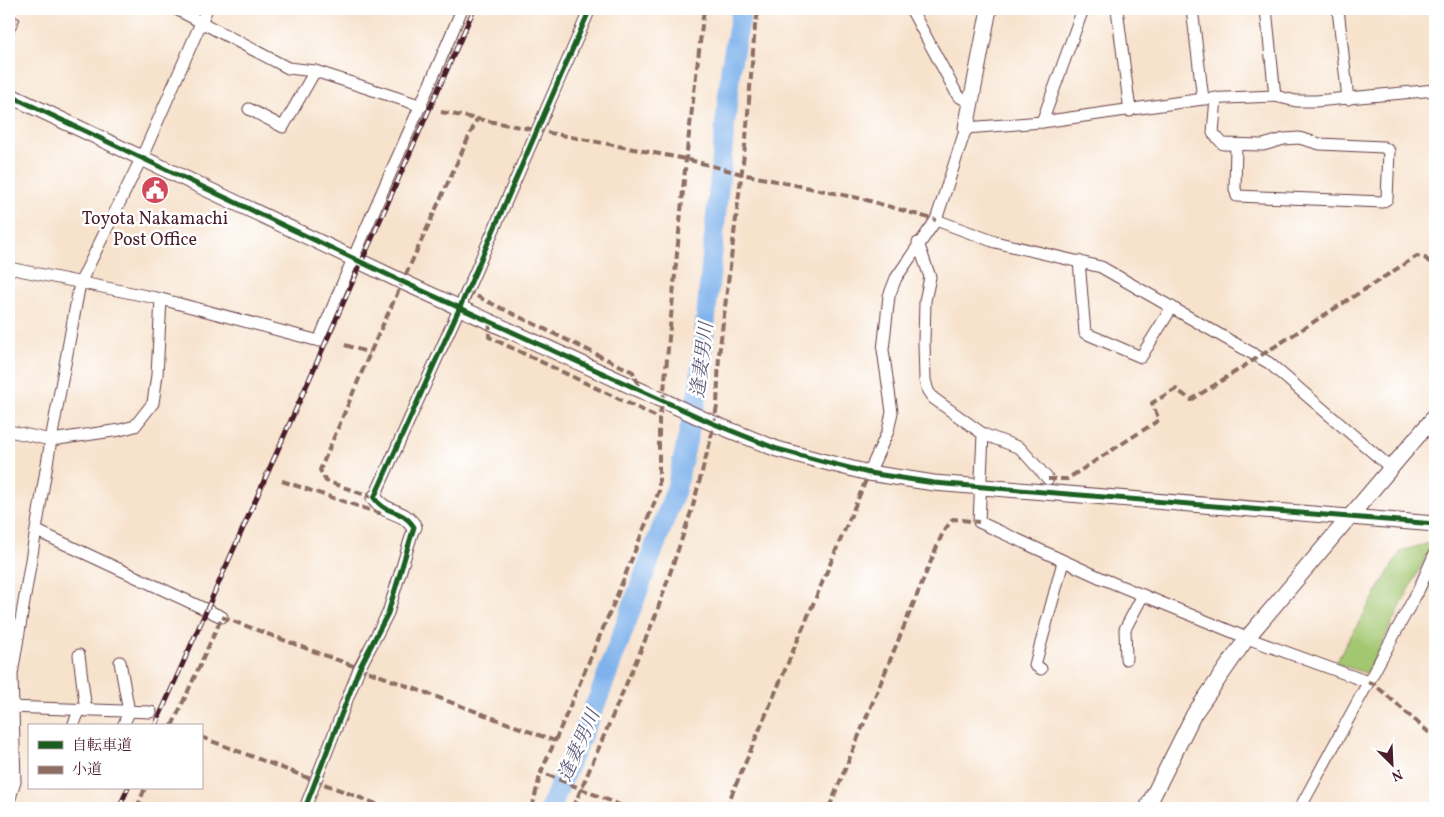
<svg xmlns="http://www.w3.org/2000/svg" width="1444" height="817" font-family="Vollkorn,'Noto Serif JP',serif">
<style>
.green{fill:#a3c771;stroke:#76734e}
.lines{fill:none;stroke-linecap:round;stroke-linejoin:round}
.river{stroke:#7fb2ec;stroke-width:20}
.building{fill:#e3aeca}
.minor-casing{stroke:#643c43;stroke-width:13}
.tertiary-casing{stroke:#643c43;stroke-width:17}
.minor{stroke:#fff;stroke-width:11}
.tertiary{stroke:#fff;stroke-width:15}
.rail-casing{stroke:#4a1f2b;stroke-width:5}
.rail{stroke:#fff;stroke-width:3;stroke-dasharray:9;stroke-linecap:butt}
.quiet{stroke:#8d6e63;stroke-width:4;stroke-dasharray:8 4;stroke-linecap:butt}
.cycleway-casing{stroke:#fff;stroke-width:8}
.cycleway{stroke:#1b5e20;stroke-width:5}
.labels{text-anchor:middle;stroke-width:5;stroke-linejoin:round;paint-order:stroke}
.poi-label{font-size:18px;fill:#4a1f2b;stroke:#fff}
.water-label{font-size:19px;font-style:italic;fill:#5f5a78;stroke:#fff}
</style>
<rect width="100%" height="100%" fill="#fff"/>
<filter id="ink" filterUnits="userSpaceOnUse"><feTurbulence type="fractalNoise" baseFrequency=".02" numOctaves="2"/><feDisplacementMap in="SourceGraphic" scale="10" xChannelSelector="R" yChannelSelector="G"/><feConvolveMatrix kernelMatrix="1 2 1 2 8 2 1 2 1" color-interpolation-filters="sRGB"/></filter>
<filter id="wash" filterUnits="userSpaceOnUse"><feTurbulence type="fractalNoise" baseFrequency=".0096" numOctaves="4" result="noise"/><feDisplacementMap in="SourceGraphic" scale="20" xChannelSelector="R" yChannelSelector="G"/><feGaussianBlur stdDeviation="1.12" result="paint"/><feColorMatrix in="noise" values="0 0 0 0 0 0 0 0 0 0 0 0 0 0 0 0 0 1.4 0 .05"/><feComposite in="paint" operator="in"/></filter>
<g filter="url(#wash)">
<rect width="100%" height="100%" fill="#f7e2cc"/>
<polygon class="green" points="1433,542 1368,671 1365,673 1335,663 1401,551"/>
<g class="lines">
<polyline class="river" points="550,808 599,696 676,489 699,388 731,65 742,9"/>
</g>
<g id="blocks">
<polygon class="building" points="9,13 20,19 9,42"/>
</g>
</g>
<g filter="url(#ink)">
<use href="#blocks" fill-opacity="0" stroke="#643c43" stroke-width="1"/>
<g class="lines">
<g class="minor-casing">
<g id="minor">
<polyline points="176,9 288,68 315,71 422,106"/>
<polyline points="911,9 958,96 969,102"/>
<polyline points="1117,9 1130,111"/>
<polyline points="1192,9 1203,99"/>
<polyline points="1266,9 1275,96"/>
<polyline points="1338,9 1348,99"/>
<polyline points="1216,98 1213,133 1223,144 1263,145 1284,139 1299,138 1320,144 1383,147 1389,151 1387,199 1382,202 1237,196 1235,189 1236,145"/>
<polyline points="249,109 283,127 315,71"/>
<polyline points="1042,122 1083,9"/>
<polyline points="936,220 995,242 1101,267 1269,363 1391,468"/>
<polyline points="918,243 930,277 925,301 924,342 925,380 928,391 933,398 983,434 979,522 1101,578 1247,638 1368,682"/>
<polyline points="1079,261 1085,333 1141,357 1172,307"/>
<path d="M9,268l152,31 158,42c44,-112 97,-221 143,-332"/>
<polyline points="9,431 51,440 120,430 135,426 153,403 157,375 161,299"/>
<polyline points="983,434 1020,448 1048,479"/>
<polyline points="869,473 888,431 892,412 883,350 889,296 896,278 936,220 966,128 1042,122 1203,99 1275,96 1296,101 1316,101 1435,90"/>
<polyline points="374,498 460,307 590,9"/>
<polyline points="37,531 222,617"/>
<polyline points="79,655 86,711"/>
<polyline points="1126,659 1125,629 1143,595"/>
<polyline points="120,662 129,712 123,726"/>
<polyline points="1041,669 1035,665 1063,562"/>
<polyline points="9,707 151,712"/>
<polyline points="73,726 79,711"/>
<polyline points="9,801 15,782 12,674 51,440 80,283 142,157 207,9"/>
<polyline points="305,808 359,669 388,613 414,527"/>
<polyline points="1300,808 1419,589 1435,553"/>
</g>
</g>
<g class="tertiary-casing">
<g id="tertiary">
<polyline points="9,95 403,282 712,423 777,449 821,461 869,473 934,483 1435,524"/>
<polyline points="966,128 989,9"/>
<path d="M374,498c13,18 28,10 40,29"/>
<polyline points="1147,808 1194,714 1247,638 1435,416"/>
</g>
</g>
<use href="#minor" class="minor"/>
<use href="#tertiary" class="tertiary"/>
<g class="rail-casing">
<g id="rail">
<polyline points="155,726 474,9"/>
<polyline points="119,808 128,788"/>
</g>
</g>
<use href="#rail" class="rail"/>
<g class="quiet">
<polyline points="441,112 686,159 742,174 863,199 936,220"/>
<polyline points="466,291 633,372 641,391"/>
<polyline points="490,321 489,337 659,418"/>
<polyline points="345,345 370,353"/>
<polyline points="1048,479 1067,479 1159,420 1152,403 1176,389 1191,400 1417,256 1425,258 1435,267"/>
<polyline points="282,481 379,513 381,508"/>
<polyline points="374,498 326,481 320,470 370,353 477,119"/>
<polyline points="1368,682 1374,684 1435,738"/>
<polyline points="172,726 222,617 555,741 541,772 627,808"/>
<polyline points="201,737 387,808"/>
<polyline points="555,741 616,598 659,491 659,418 663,401 686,159 704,9"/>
<polyline points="137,808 145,788"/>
<polyline points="532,808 541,772"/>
<polyline points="573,808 655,617 692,509 710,442 717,406 719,355 746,138 755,26 759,9"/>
<polyline points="726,808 869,473"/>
<polyline points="829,808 943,532 953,519 979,522"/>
</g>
<g class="cycleway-casing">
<g id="cycleway">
<polyline points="9,95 403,282 712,423 777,449 821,461 869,473 934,483 1435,524"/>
<path d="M305,808l54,-139 29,-56 26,-86c-12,-19 -27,-11 -40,-29l86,-191 130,-298"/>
</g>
</g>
<use href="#cycleway" class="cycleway"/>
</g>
</g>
<defs>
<g id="civic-disc" transform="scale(1.4375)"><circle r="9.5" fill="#d1495b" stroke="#fff"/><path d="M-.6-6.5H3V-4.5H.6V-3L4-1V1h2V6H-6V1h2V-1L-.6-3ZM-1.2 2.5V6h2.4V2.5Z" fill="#fff"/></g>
</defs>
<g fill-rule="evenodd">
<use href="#civic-disc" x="155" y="190"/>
</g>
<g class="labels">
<g class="poi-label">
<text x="155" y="224">Toyota Nakamachi<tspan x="155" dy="21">Post Office</tspan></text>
</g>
<g class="water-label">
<text transform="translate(701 360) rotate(-83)" y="7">逢妻男川</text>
<text transform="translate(578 745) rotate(-66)" y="7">逢妻男川</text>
</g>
</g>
<rect width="1444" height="817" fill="none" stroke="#fff" stroke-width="30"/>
<rect x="28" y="724" width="175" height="65" fill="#ffffff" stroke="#b7a5aa"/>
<rect x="38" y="741" width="25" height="8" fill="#1b5e20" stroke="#b7a5aa"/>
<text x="72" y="750" font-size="15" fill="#4a1f2b">自転車道</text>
<rect x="38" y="766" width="25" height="8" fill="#8d6e63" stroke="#b7a5aa"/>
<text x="72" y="774" font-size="15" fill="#4a1f2b">小道</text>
<g transform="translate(1392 764) rotate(156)" stroke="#ffffff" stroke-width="4" paint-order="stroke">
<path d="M0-4L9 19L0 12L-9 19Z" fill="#4a1f2b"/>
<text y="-8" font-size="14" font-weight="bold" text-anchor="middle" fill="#4a1f2b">N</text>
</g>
</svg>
